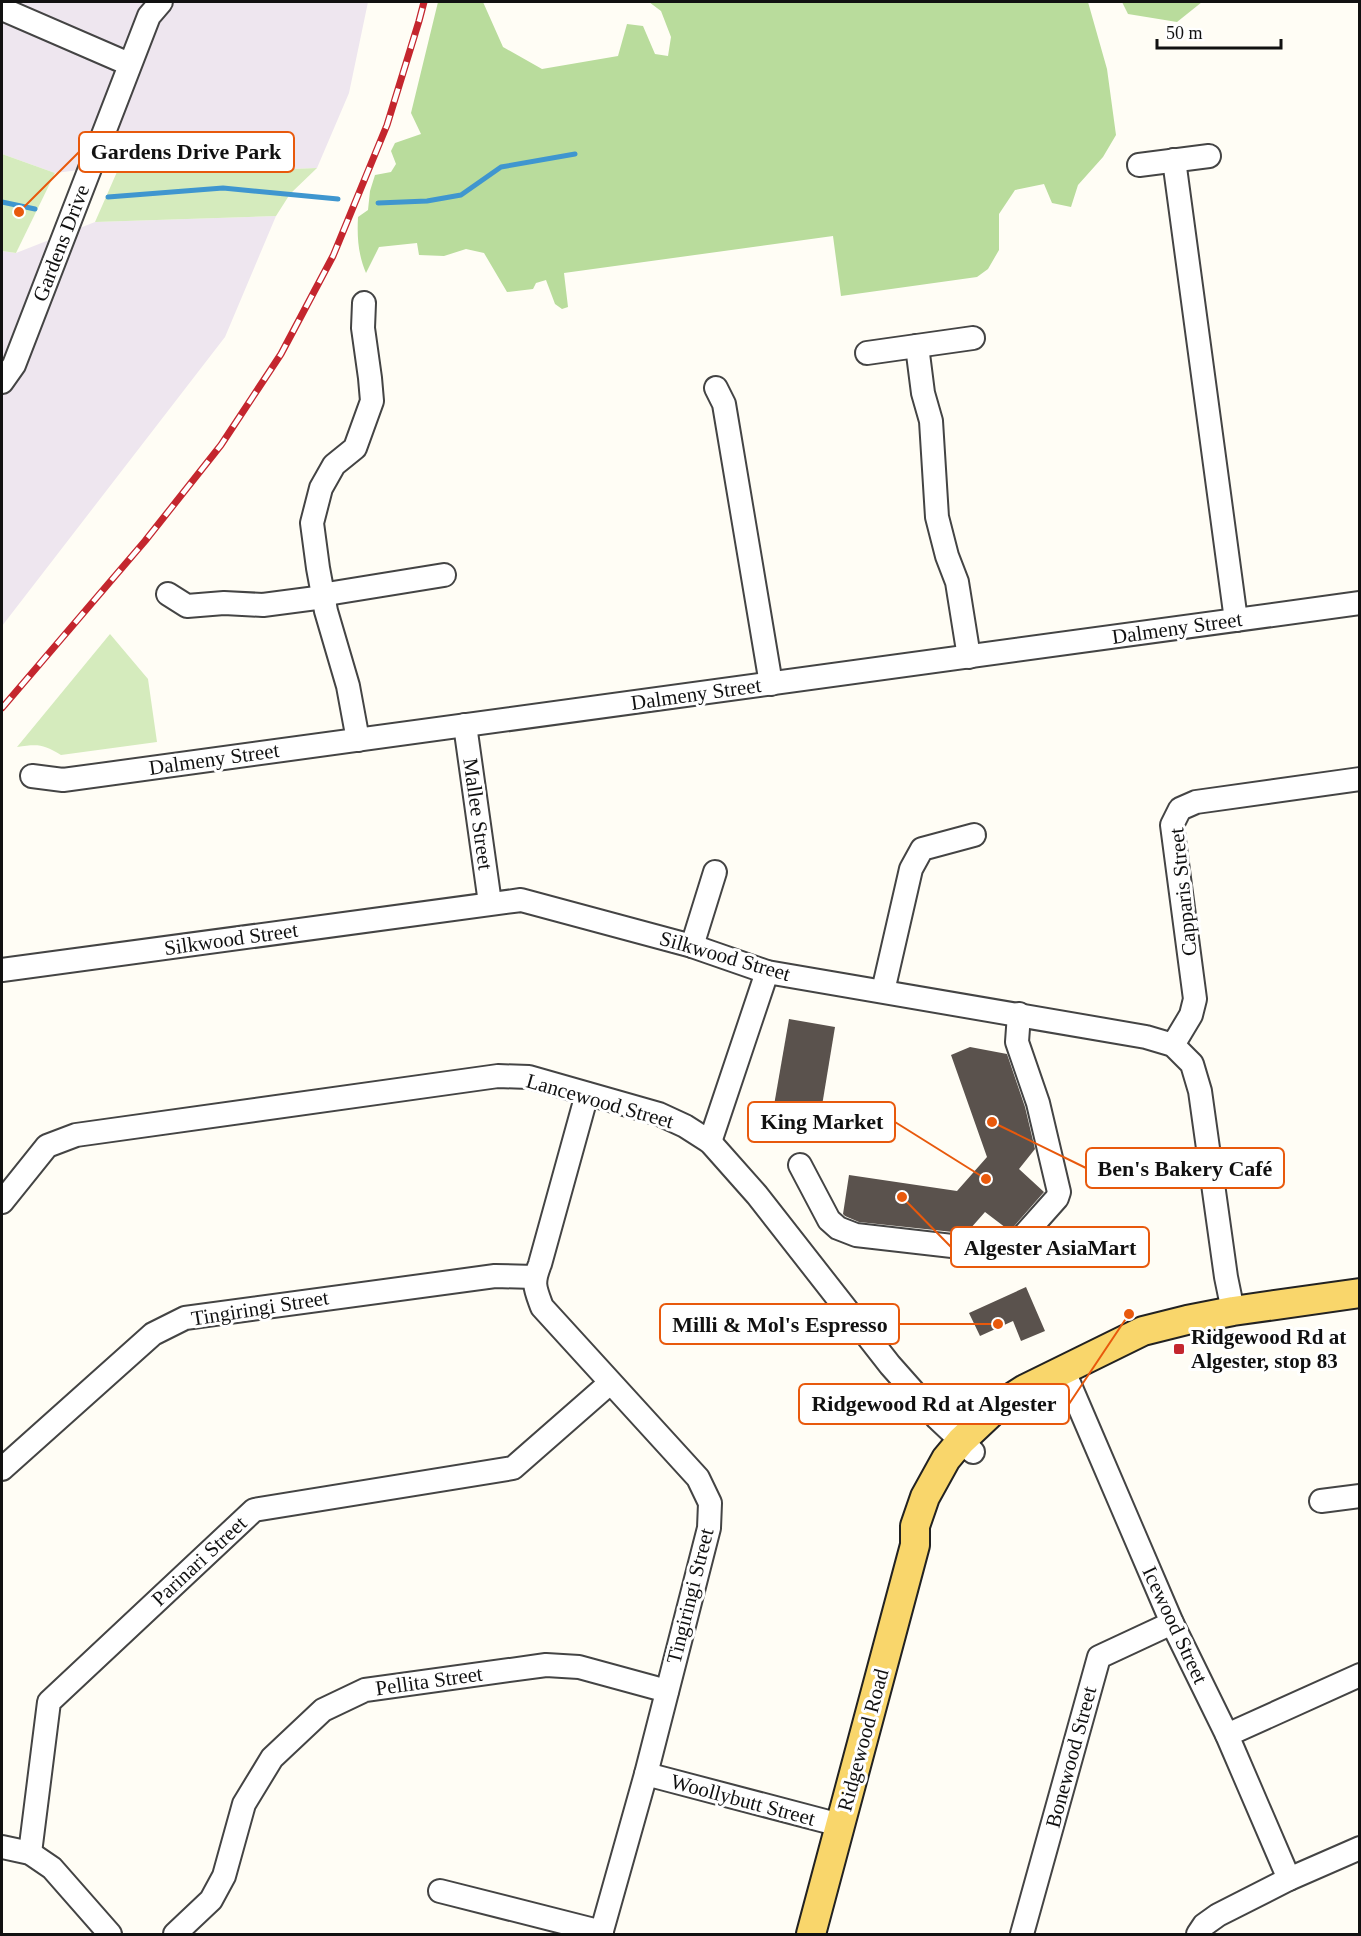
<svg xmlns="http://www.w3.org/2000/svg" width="1361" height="1936" font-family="'Times New Roman',serif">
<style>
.industrial{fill:#eee6ef}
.green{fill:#d5ebbd}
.forest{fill:#b9dc9c}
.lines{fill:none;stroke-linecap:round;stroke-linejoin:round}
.stream{stroke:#3f96cf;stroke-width:5}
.building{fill:#5a524d}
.minor-casing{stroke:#444;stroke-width:26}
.major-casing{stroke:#222;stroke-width:32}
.minor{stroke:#fff;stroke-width:22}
.major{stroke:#f9d66b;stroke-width:28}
.rail-casing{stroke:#c4262e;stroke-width:7}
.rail{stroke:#fff;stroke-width:4.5;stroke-dasharray:14;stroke-linecap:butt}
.poi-dot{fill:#c4262e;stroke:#fff;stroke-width:2}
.labels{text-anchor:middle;stroke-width:6;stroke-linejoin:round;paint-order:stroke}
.street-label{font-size:21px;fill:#111;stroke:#fff}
.poi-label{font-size:21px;font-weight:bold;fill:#111;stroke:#fff;text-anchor:start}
.leader{fill:none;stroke:#e8590c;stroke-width:2}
.callout-dot{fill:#e8590c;stroke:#fff;stroke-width:2}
.callout{fill:#fff;stroke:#e8590c;stroke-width:2}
.callout-label{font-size:22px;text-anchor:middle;font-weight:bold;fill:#111}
</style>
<rect width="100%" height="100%" fill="#fffdf5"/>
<g class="industrial">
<polygon points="2,2 368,2 349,93 317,168 194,173 120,165 55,173 2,154"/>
<polygon points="276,216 225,337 2,626 2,251 16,253 95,222"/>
</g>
<g class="green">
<polygon points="2,154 55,173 16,253 2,251"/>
<polygon points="120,165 194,173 317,168 290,194 276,216 95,222"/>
<path d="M110,634l38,45 9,63 -96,13c-18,-11 -23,-11 -44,-8z"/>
</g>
<g class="forest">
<path d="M438,2h45l20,45 39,22 76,-13 9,-32 16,2 12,28 13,2 3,-19 -10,-26 -12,-9h439l19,67 9,66 -13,22 -25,28 -7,22 -19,-4 -8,-19 -29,6 -16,24v36l-11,19 -11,8 -136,19 -8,-60 -269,37 4,34 -6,2 -7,-5 -9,-24 -10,3 -3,6 -26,3 -23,-39 -18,-4 -22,7 -25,-1 -2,-12 -38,4 -13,26c-8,-19 -9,-36 -8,-56l10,-7 2,-19 5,-16 16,-3 5,-8 -5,-13 4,-8 26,-9 -10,-21z"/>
<polygon points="1122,2 1202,2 1177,22 1128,14"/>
</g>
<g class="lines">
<g class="stream">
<polyline points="108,197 223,188 338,199"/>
<polyline points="2,202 35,209"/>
<polyline points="378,203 427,201 461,195 501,167 575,154"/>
</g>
</g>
<g class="building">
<polygon points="789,1019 835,1027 816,1142 769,1134"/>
<polygon points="970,1047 1007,1054 1025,1107 1035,1149 1019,1169 1044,1192 1010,1231 985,1212 970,1229 954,1227 953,1232 859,1222 845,1216 843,1214 849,1175 957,1191 987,1157 951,1055"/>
<polygon points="1026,1287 1045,1331 1021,1341 1013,1321 980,1336 969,1313"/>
</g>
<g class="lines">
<g class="minor-casing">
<g id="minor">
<polyline points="2,9 129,64"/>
<polyline points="1174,160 1236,620"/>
<polyline points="1139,165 1209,156"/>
<polyline points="917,346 923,393 931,421 937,517 947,556 957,582 969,657"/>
<polyline points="867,353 973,338"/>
<polyline points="2,382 14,365 149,16 161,2"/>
<polyline points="716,388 724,404 771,684"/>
<polyline points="168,594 187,606 224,603 263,605 324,597 333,593 444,575"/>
<polyline points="465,725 490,903"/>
<polyline points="358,740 348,686 326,611 318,568 312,523 321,488 334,465 355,448 372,401 370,378 363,328 364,303"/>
<polyline points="32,776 63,780 1360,603"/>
<polyline points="692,946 715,872"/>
<polyline points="2,970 521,900 692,946 767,972 1146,1037 1173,1045 1192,1064 1200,1091 1226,1277 1233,1311"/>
<polyline points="883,991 911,869 922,849 974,835"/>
<polyline points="1173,1045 1191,1015 1195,999 1172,825 1180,809 1196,802 1360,779"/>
<path d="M587,1094l-47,170c-8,20 -5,24 2,43l156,171 12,25 -1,25 -63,246 -45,160"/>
<polyline points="710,1142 767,972"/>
<polyline points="800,1165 829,1220 838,1228 856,1235 987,1250 1004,1249 1017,1243 1057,1198 1059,1192 1038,1103 1017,1042 1019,1014"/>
<polyline points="2,1202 47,1146 76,1135 498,1076 529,1077 659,1114 685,1126 710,1142 757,1195 890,1365 937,1418 973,1452"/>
<polyline points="1063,1369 1172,1623 1227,1735 1289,1879"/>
<polyline points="2,1469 153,1334 185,1318 495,1276 535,1277"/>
<polyline points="1321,1501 1360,1496"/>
<polyline points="1227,1735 1360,1675"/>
<polyline points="646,1774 840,1825"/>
<polyline points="2,1847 30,1853 52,1868 110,1934"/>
<polyline points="30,1853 49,1702 254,1510 513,1468 610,1383"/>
<polyline points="440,1891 602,1932"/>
<polyline points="175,1934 211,1900 224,1876 244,1804 272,1758 323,1710 365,1690 546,1665 579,1667 667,1691"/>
<polyline points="1022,1934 1099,1657 1172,1623"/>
<polyline points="1198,1934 1204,1925 1218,1915 1289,1879 1360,1848"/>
</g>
</g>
<g class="major-casing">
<polyline id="major" points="811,1934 915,1545 915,1526 925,1497 946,1459 961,1441 997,1407 1025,1389 1143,1331 1187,1320 1233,1311 1360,1293"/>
</g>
<use href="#minor" class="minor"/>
<use href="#major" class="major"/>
<g class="rail-casing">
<polyline id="rail" points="2,708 145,541 221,445 281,354 333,256 387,125 419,21 424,2"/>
</g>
<use href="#rail" class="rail"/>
</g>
<rect class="poi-dot" x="1173" y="1343" width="12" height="12" rx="3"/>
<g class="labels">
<g class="street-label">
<text transform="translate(61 243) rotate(-69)" y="7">Gardens Drive</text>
<text transform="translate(1177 628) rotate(-8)" y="7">Dalmeny Street</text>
<text transform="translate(696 694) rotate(-8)" y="7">Dalmeny Street</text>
<text transform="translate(214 759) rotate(-8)" y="7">Dalmeny Street</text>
<text transform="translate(478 814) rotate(82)" y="7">Mallee Street</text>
<text transform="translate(1183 892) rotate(-96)" y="7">Capparis Street</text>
<text transform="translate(231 939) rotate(-8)" y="7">Silkwood Street</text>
<text transform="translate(725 956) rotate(16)" y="7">Silkwood Street</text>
<text transform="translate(600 1101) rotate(16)" y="7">Lancewood Street</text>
<text transform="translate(260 1308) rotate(-9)" y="7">Tingiringi Street</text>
<text transform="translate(199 1561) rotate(-43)" y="7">Parinari Street</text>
<text transform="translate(690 1596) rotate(-76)" y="7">Tingiringi Street</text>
<text transform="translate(1175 1625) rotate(65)" y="7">Icewood Street</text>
<text transform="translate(429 1681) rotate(-8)" y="7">Pellita Street</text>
<text transform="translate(863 1740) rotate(-75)" y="7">Ridgewood Road</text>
<text transform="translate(1071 1757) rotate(-75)" y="7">Bonewood Street</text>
<text transform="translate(743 1800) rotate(15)" y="7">Woollybutt Street</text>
</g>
<g class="poi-label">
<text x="1191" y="1344">Ridgewood Rd at<tspan x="1191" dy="24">Algester, stop 83</tspan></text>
</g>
</g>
<path class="leader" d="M19 212L79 152M986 1179L895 1122M992 1122L1086 1168M902 1197L951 1247M998 1324L899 1324M1129 1314L1069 1404"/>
<g class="callout-dot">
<circle cx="19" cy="212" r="6"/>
<circle cx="986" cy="1179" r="6"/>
<circle cx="992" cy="1122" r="6"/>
<circle cx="902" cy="1197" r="6"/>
<circle cx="998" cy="1324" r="6"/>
<circle cx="1129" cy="1314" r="6"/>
</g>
<g class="callout">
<rect x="79" y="132" width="215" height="40" rx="6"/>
<rect x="748" y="1102" width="147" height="40" rx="6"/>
<rect x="1086" y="1148" width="198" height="40" rx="6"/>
<rect x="951" y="1227" width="198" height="40" rx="6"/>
<rect x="660" y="1304" width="239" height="40" rx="6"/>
<rect x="799" y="1384" width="270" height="40" rx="6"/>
</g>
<g class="callout-label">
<text x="186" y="159">Gardens Drive Park</text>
<text x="822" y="1129">King Market</text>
<text x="1185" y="1176">Ben's Bakery Café</text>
<text x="1050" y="1255">Algester AsiaMart</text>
<text x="780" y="1332">Milli &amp; Mol's Espresso</text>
<text x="934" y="1411">Ridgewood Rd at Algester</text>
</g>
<rect width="1361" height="1936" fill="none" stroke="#111111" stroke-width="6"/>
<path d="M1157 39v9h124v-9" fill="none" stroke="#111111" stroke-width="3"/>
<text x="1166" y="39" font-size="18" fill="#111111" stroke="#ffffff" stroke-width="4.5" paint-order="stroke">50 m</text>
</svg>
